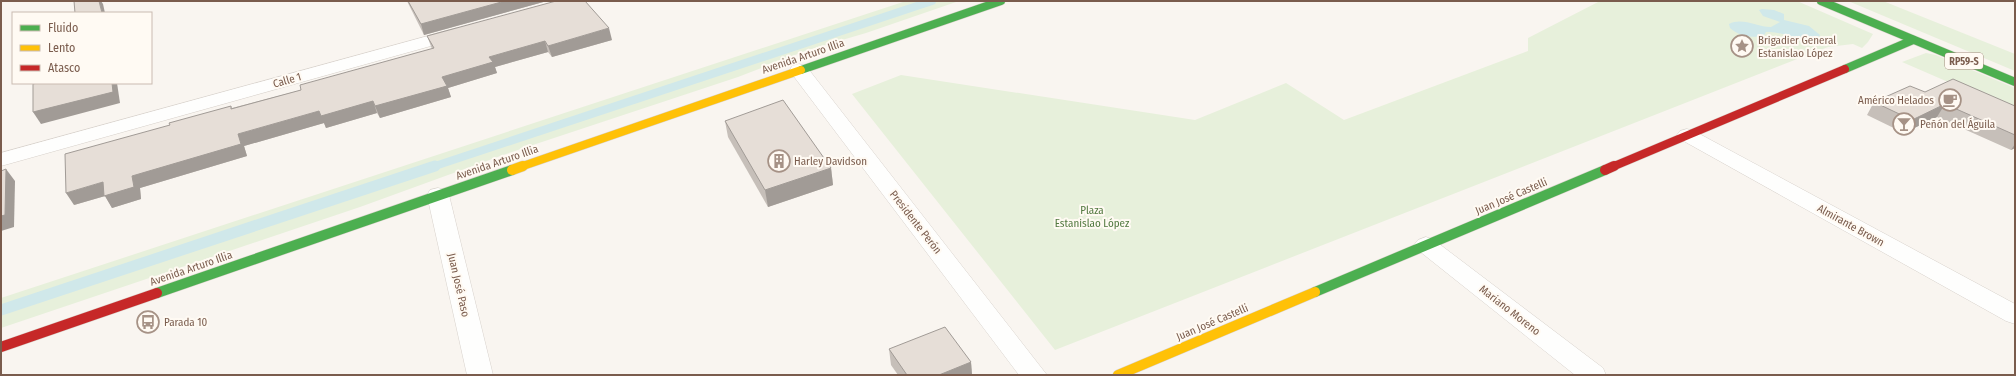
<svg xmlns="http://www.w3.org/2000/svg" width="2016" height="376" font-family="'Fira Sans Condensed',sans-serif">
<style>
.green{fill:#e7f0db}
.water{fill:#d0e8ea}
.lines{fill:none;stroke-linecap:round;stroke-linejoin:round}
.stream-far1{stroke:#d0e8ea;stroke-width:8}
.stream{stroke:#d0e8ea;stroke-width:11}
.street-casing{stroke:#d7d1cb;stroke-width:1}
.fast-far1-casing{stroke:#d9d2cb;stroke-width:9}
.fast-casing{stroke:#d9d2cb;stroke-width:11}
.slow-far1-casing{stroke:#d9d2cb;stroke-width:9}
.slow-casing{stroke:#d9d2cb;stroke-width:11}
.jam-far1-casing{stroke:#d9d2cb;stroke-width:9}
.jam-casing{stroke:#d9d2cb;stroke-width:11}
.street{fill:#fefefd;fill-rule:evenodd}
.fast-far1{stroke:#4caf50;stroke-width:8}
.fast{stroke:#4caf50;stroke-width:10}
.slow-far1{stroke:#ffc107;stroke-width:8}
.slow{stroke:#ffc107;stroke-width:10}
.jam-far1{stroke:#c62828;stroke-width:8}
.jam{stroke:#c62828;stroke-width:10}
.wall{fill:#c6bfb9}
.shaded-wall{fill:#a19b96}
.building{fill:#e6ded7;stroke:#a19b96}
.labels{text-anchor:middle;stroke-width:4;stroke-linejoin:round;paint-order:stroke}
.shield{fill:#fffaf3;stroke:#a28b7f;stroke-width:1}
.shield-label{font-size:10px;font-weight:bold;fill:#7a5c4d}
.poi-label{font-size:11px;fill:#7a5c4d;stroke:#fffaf3;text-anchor:start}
.street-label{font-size:11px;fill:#7a5c4d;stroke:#fffaf3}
.park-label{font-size:11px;fill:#537a41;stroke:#fffaf3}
</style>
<rect width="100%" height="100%" fill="#f9f5f0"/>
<g class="green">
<polygon points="906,1 959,1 866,33 808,50 738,77 503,155 360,207 1,328 1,298"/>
<polygon points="1600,1 1797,1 1873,34 1868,42 1862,48 1853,44 1828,47 1055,350 852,94 901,75 1195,120 1286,83 1344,120 1528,51 1528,38"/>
<polygon points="1848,1 1883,1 2015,54 2015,71"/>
<polygon points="1926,53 1936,55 2015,88 2015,111 1902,62"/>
</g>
<path class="water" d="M1762,9l12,1 10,4v6l25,6 11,9 -2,3c-17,5 -31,-5 -48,-6h-4l-2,3c-12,4 -25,1 -34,-7l-1,-4c13,-7 28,3 42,3l9,-5 -17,-6 -4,-6z"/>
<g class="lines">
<polyline class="stream-far1" points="432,167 932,1"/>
<polyline class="stream" points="1,310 435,166"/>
<g class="street-casing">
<g id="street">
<polygon points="457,28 463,29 466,33 463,37 1,166 1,153"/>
<polygon points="799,64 806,66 1047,375 1019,375 792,74 790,70 792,66"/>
<polygon points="1687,129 1694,131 2015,304 2015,324 2006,321 1680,139 1677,135 1680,131"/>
<polygon points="438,188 446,190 449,195 493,375 467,375 427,195 430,190"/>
<polygon points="1426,237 1434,240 1603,368 1606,375 1575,375 1418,250 1414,245 1418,240"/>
</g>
</g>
<g class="fast-far1-casing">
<g id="fast-far1">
<polyline points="1821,1 2015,82"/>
<polyline points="1845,69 1913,40"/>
<polyline points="801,70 1001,1"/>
</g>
</g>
<g class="fast-casing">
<g id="fast">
<polyline points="1315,292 1605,170"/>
<polyline points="157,293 512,170"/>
</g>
</g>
<g class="slow-far1-casing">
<polyline id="slow-far1" points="520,167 801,70"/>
</g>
<g class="slow-casing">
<g id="slow">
<polyline points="512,170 523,166"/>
<polyline points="1118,375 1315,292"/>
</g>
</g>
<g class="jam-far1-casing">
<polyline id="jam-far1" points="1612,167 1845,69"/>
</g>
<g class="jam-casing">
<g id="jam">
<polyline points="1605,170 1614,166"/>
<polyline points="1,347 157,293"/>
</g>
</g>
<use href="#street" class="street"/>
<use href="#fast-far1" class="fast-far1"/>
<use href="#fast" class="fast"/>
<use href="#slow-far1" class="slow-far1"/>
<use href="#slow" class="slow"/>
<use href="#jam-far1" class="jam-far1"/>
<use href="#jam" class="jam"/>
</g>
<g class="wall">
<polygon points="407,1 547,1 424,35"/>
<polygon points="427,36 612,40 552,57 548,52 495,67 497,73 448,88 451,97 380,118 377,113 326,128 324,123 244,146 247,156 140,188 141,199 112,208 105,196 74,205 170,125 231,106 232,108 301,90 432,49"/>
<polygon points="1925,92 2015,106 2015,148 2011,150 1937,117 1904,133 1867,115 1874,102"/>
<polygon points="725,121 831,168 833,185 768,207 728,137"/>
<polygon points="889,349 971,362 972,375 898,375 891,365"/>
</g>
<g class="shaded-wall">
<polygon points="99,1 101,1 103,4 105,13 102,13"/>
<polygon points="505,1 547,1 424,35 421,24"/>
<polygon points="609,28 612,40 552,57 548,46"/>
<polygon points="545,41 548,52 495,67 497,73 448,88 451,97 380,118 375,106 489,57"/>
<polygon points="112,83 117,83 120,103 41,124 33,112"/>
<polygon points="373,101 377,113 326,128 324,123 244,146 247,156 140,188 141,199 112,208 105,196 74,205 66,193 103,182 132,176 238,134 319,111"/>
<polygon points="1945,104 1937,117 1904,133 1912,120"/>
<polygon points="2015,144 2015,148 2011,150"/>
<polygon points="831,168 833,185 768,207 765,190"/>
<polygon points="6,169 15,181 14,227 1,231 1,216"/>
<polygon points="971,362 972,375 939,375"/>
</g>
<g class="building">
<polygon points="74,1 99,1 102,13 75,13"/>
<polygon points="408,1 505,1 421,24"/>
<polygon points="556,1 585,1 609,28 548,46 545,41 489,57 493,62 442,77 447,86 375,106 373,101 321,116 319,111 238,134 241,144 132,176 134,187 104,196 103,182 66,193 65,154 170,125 169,123 231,106 231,109 301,90 300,85 434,48 427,36"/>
<polygon points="1953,79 2015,106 2015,135 1945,104 1912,120 1874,102 1910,86 1925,92"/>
<polygon points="37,83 112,83 113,92 33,112 33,84"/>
<polygon points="783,100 831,168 765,190 725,121"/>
<polygon points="6,169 5,215 1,216 1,171"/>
<polygon points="945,327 971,362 939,375 907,375 889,349"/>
</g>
<defs>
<g id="sight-ring" transform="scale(1.15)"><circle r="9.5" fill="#fffaf3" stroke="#a69286" stroke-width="1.5"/><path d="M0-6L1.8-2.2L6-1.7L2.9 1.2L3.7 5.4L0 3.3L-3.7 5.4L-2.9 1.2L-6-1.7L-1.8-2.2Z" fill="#a69286"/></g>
<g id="cafe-ring" transform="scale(1.15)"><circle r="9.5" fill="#fffaf3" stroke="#a69286" stroke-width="1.5"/><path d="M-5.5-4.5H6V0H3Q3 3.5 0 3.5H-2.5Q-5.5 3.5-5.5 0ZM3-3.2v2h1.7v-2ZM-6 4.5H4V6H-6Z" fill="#a69286"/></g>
<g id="bar-ring" transform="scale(1.15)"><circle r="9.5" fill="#fffaf3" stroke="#a69286" stroke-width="1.5"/><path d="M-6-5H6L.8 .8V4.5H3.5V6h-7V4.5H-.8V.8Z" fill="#a69286"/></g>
<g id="building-ring" transform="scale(1.15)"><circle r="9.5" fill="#fffaf3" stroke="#a69286" stroke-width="1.5"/><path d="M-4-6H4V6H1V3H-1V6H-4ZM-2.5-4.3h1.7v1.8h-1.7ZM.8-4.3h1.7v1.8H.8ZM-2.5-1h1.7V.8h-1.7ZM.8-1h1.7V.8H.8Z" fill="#a69286"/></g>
<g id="bus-ring" transform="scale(1.15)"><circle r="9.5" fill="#fffaf3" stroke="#a69286" stroke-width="1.5"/><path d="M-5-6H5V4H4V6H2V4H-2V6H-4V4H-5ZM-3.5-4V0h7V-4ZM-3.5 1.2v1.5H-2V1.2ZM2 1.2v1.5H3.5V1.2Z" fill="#a69286"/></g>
</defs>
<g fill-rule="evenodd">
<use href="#sight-ring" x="1742" y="46"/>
<use href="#cafe-ring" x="1950" y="100"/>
<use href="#bar-ring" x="1904" y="124"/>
<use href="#building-ring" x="779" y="161"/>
<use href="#bus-ring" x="148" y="322"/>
</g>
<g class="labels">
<rect class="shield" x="1945" y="53" width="38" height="16" rx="3"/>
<g class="shield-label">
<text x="1964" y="65">RP59-S</text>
</g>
<g class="poi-label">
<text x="1758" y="44">Brigadier General<tspan x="1758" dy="13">Estanislao López</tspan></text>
<text x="1934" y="104" text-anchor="end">Américo Helados</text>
<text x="1920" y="128">Peñón del Águila</text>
<text x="794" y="165">Harley Davidson</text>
<text x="164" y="326">Parada 10</text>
</g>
<g class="street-label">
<text transform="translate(803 56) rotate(-19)" y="4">Avenida Arturo Illia</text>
<text transform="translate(287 80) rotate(-16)" y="4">Calle 1</text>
<text transform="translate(497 162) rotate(-19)" y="4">Avenida Arturo Illia</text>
<text transform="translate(1511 196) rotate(-23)" y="4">Juan José Castelli</text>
<text transform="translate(916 222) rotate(52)" y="4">Presidente Perón</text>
<text transform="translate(1851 225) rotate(29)" y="4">Almirante Brown</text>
<text transform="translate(191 268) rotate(-19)" y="4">Avenida Arturo Illia</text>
<text transform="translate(459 285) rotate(77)" y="4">Juan José Paso</text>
<text transform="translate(1510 310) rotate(38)" y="4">Mariano Moreno</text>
<text transform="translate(1212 322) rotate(-23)" y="4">Juan José Castelli</text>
</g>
<g class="park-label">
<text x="1092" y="214">Plaza<tspan x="1092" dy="13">Estanislao López</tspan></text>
</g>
</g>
<rect width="2016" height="376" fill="none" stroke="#7a5c4d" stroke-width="4"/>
<rect x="12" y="12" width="140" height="72" fill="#fffaf3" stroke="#cabbb1"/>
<rect x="20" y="25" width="20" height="6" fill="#4caf50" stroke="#cabbb1"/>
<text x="48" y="32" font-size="12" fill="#7a5c4d">Fluido</text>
<rect x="20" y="45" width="20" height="6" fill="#ffc107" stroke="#cabbb1"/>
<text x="48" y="52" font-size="12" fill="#7a5c4d">Lento</text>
<rect x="20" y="65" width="20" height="6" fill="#c62828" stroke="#cabbb1"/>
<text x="48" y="72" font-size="12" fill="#7a5c4d">Atasco</text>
</svg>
